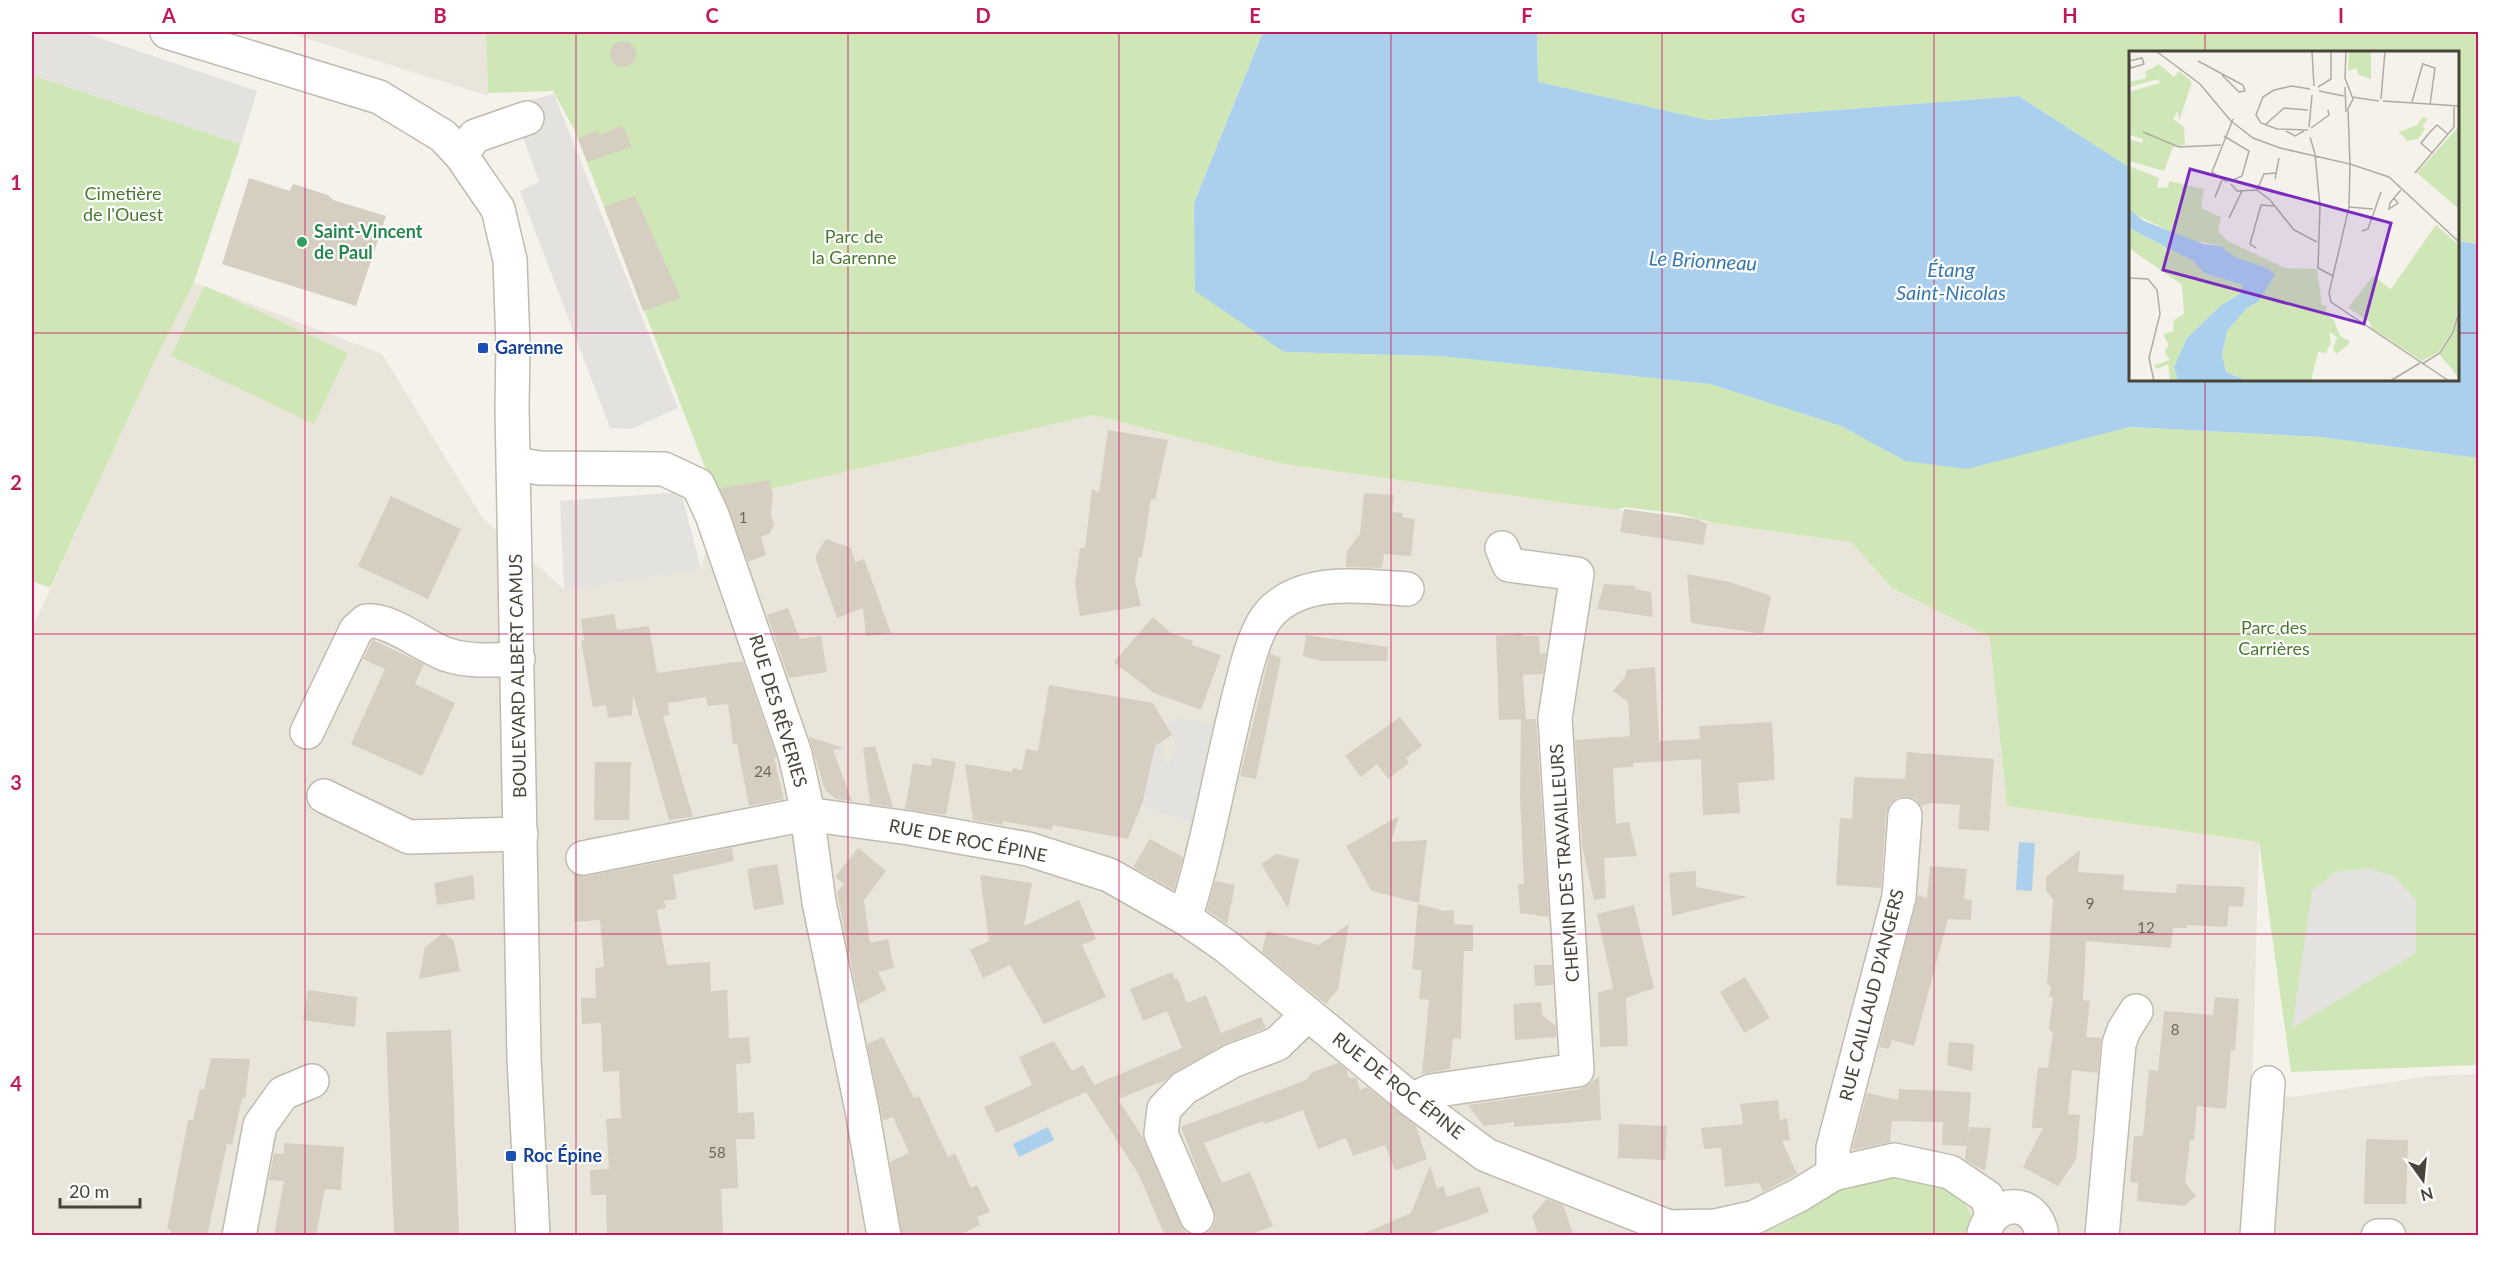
<svg xmlns="http://www.w3.org/2000/svg" width="2510" height="1267" font-family="Lato,sans-serif">
<style>
.residential{fill:#e9e5da}
.green{fill:#cfe7b7}
.parking{fill:#e4e2df}
.water{fill:#abd0ee}
.building{fill:#d6cfc1}
.lines{fill:none;stroke-linecap:round;stroke-linejoin:round}
.minor-casing{stroke:#c0bbae;stroke-width:36}
.minor{stroke:#fff;stroke-width:33}
.grid{fill:none;stroke:#c2185b;stroke-width:1.5;stroke-opacity:0.55}
.leisure-dot{fill:#2e9e5b;stroke:#fff;stroke-width:2}
.transit-dot{fill:#1a4fb4;stroke:#fff;stroke-width:2}
.labels{text-anchor:middle;stroke-width:4.5;stroke-linejoin:round;paint-order:stroke}
.number-label{font-size:15px;fill:#6c675b}
.park-label{font-size:18px;fill:#48792e;stroke:#fff}
.leisure-label{font-size:18px;font-weight:bold;fill:#27864d;stroke:#fff;text-anchor:start}
.transit-label{font-size:18px;font-weight:bold;fill:#164399;stroke:#fff;text-anchor:start}
.street-label{font-size:18px;fill:#494439;stroke:#fff}
.water-label{font-size:20px;font-style:italic;fill:#3678b2;stroke:#fff}
.inset-road{fill:none;stroke:#b0aca4;stroke-width:1.5}
.view{fill:#7b2cbf;fill-opacity:0.15;stroke:#7b2cbf;stroke-width:3}
.inset-edge{fill:none;stroke:#494439;stroke-width:3}
.neatline{fill:none;stroke:#c2185b;stroke-width:2}
.grid-label{font-size:20px;text-anchor:middle;font-weight:bold;fill:#c2185b}
</style>
<rect width="100%" height="100%" fill="#f5f2eb"/>
<g class="residential">
<polygon points="286,32 486,32 488,96"/>
<polygon points="194,282 382,354 483,519 564,589 701,569 718,501 1093,415 1284,464 1851,542 1892,588 1991,637 2007,806 2259,842 2252,1094 2293,1097 2430,1076 2478,1074 2478,1235 32,1235 32,629 157,356"/>
</g>
<g class="green">
<polygon points="486,32 1263,32 1194,203 1284,352 1439,356 1710,384 1841,426 1905,461 2053,445 2130,427 2320,437 2478,458 2478,1065 2291,1072 2259,842 2007,806 1990,637 1892,588 1851,542 1713,523 1680,514 1625,507 1617,510 1284,464 1093,415 718,501 574,129 553,91 488,93"/>
<polygon points="1537,32 2478,32 2478,244 2458,241 2458,52 2130,52 2130,168 2019,96 1706,120 1538,82"/>
<polygon points="32,75 241,144 194,282 157,356 50,588 32,581"/>
<polygon points="205,286 348,353 314,424 171,356"/>
<path d="M1891,1176c43,3 79,9 85,60h-220l34,-15 11,-15 53,-24z"/>
</g>
<g class="parking">
<polygon points="32,32 82,32 257,91 241,144 32,75"/>
<polygon points="554,94 678,408 631,429 610,428 520,191 539,182 512,105"/>
<polygon points="681,492 701,569 564,590 560,501"/>
<polygon points="1177,718 1222,727 1204,812 1193,823 1137,804 1148,750 1161,742 1166,765 1169,765 1177,744 1166,724"/>
<polygon points="2369,868 2395,877 2416,900 2416,953 2292,1028 2312,891 2335,872"/>
</g>
<g class="water">
<polygon points="1263,32 1537,32 1538,82 1707,120 2019,96 2130,168 2130,380 2458,380 2458,241 2478,244 2478,458 2320,437 2130,427 1967,469 1905,461 1841,426 1710,384 1439,356 1284,352 1195,291 1194,203"/>
<polygon points="2019,842 2035,843 2032,891 2016,890"/>
<polygon points="1048,1127 1054,1140 1019,1157 1013,1144"/>
</g>
<g class="building">
<circle cx="623" cy="54" r="13"/>
<polygon points="623,125 631,147 587,162 578,138 597,131 599,135"/>
<polygon points="249,178 290,191 293,184 328,195 333,200 386,216 356,306 222,264"/>
<polygon points="635,196 681,298 643,311 604,207"/>
<polygon points="1108,430 1168,440 1155,500 1151,499 1142,557 1139,557 1135,581 1141,606 1080,616 1075,584 1080,548 1085,548 1092,489 1099,492"/>
<polygon points="769,480 773,494 771,514 774,525 770,533 761,537 766,555 748,562 720,488"/>
<polygon points="1364,493 1394,495 1392,512 1403,513 1402,517 1415,519 1411,556 1384,554 1382,568 1346,567 1347,551 1360,534"/>
<polygon points="391,496 461,529 428,599 358,566"/>
<polygon points="1624,509 1697,519 1707,524 1703,545 1620,532"/>
<polygon points="826,539 851,548 855,562 864,559 891,633 866,636 863,608 837,618 816,560 816,555"/>
<polygon points="1687,574 1730,582 1771,596 1763,634 1691,623"/>
<polygon points="1604,584 1635,586 1635,589 1651,592 1653,617 1597,609"/>
<polygon points="788,608 800,639 821,636 827,672 789,678 767,615"/>
<polygon points="614,614 617,630 649,626 657,673 743,661 777,758 774,758 784,799 749,806 737,744 733,744 728,704 708,706 706,697 668,703 669,715 663,716 693,817 669,820 633,694 632,715 608,718 606,705 593,707 581,641 584,640 581,619"/>
<polygon points="1153,617 1171,633 1193,641 1192,645 1221,655 1201,710 1154,693 1114,662"/>
<polygon points="1523,634 1523,636 1539,636 1540,653 1546,653 1543,674 1523,675 1526,719 1499,720 1496,636"/>
<polygon points="1306,635 1388,647 1387,661 1321,661 1303,656"/>
<polygon points="373,640 424,664 415,684 455,703 422,776 351,744 385,669 363,659"/>
<polygon points="1270,653 1281,658 1256,779 1240,776"/>
<polygon points="1655,667 1659,741 1700,739 1699,726 1772,722 1775,780 1738,783 1740,813 1703,815 1701,759 1633,763 1633,767 1613,768 1616,824 1629,822 1637,856 1604,858 1606,898 1594,900 1582,845 1575,740 1630,736 1628,702 1613,691 1626,676 1626,670"/>
<polygon points="1049,685 1153,703 1172,735 1155,746 1143,801 1128,839 1053,825 1052,830 1003,821 1003,825 973,820 965,764 1012,772 1013,768 1022,770 1026,749 1038,751"/>
<polygon points="1400,717 1422,746 1406,758 1409,763 1388,779 1377,764 1361,777 1345,756"/>
<polygon points="1521,719 1536,719 1549,917 1520,913 1518,884 1524,884 1520,798"/>
<polygon points="809,737 844,748 833,750 852,801 836,799 825,790"/>
<polygon points="875,746 893,807 870,804 863,748"/>
<polygon points="1907,752 1994,759 1989,831 1958,829 1960,805 1930,803 1922,806 1915,799 1906,796 1897,798 1890,804 1886,814 1881,888 1836,885 1840,818 1852,819 1854,777 1905,779"/>
<polygon points="932,758 956,762 946,815 905,809 913,763 931,766"/>
<polygon points="595,762 631,762 629,820 594,820"/>
<polygon points="1399,816 1391,842 1427,840 1419,903 1372,891 1346,846"/>
<polygon points="1150,839 1183,857 1174,890 1133,867"/>
<polygon points="732,848 734,861 673,875 677,899 664,901 666,908 657,910 667,965 710,962 711,991 727,990 729,1038 749,1037 751,1063 736,1064 738,1113 754,1112 755,1139 736,1139 738,1188 721,1189 723,1236 607,1236 606,1195 591,1195 590,1170 609,1169 606,1119 621,1118 619,1071 603,1072 601,1023 582,1024 581,998 596,998 595,968 604,967 600,920 574,922 574,874 587,876"/>
<polygon points="858,848 886,871 864,900 870,943 888,939 894,968 878,972 886,990 859,1004 837,893 844,884 835,877"/>
<polygon points="2080,850 2078,872 2124,875 2123,890 2176,893 2177,884 2245,887 2243,907 2229,906 2227,927 2187,925 2187,928 2173,928 2171,948 2086,941 2083,1000 2090,1001 2086,1037 2101,1038 2098,1073 2072,1070 2068,1114 2080,1115 2076,1160 2058,1186 2023,1167 2043,1128 2032,1128 2033,1112 2038,1067 2048,1068 2053,1033 2049,1029 2053,997 2049,997 2051,985 2047,985 2053,900 2046,890 2046,877"/>
<polygon points="1276,854 1299,859 1288,908 1261,864"/>
<polygon points="777,864 784,904 754,910 747,869"/>
<polygon points="1930,866 1967,869 1964,899 1972,900 1971,920 1948,919 1914,1046 1892,1040 1889,1049 1879,1047 1918,895 1927,898"/>
<polygon points="1696,871 1696,887 1748,897 1672,916 1669,873"/>
<polygon points="473,875 475,899 437,905 434,883"/>
<polygon points="980,875 1032,883 1024,926 1079,900 1096,939 1082,945 1106,997 1044,1024 1010,965 983,978 970,950 989,941"/>
<polygon points="1215,881 1235,885 1227,924 1207,910"/>
<polygon points="1418,904 1445,911 1454,910 1454,924 1473,925 1473,951 1464,951 1461,1039 1453,1038 1450,1069 1422,1074 1429,1000 1419,999 1422,970 1412,969"/>
<polygon points="1634,905 1654,988 1626,998 1628,1046 1600,1047 1598,993 1613,988 1597,914"/>
<polygon points="1349,924 1338,989 1326,1004 1262,952 1267,931 1319,945"/>
<polygon points="443,933 454,941 460,971 419,979 425,947"/>
<polygon points="1534,965 1552,965 1553,985 1535,986"/>
<polygon points="1172,972 1175,979 1178,979 1187,1003 1206,995 1221,1033 1261,1017 1266,1028 1223,1045 1175,1072 1166,1080 1118,1099 1143,1138 1180,1224 1185,1232 1194,1236 1165,1236 1139,1175 1086,1092 996,1133 984,1107 1032,1085 1019,1057 1054,1041 1072,1071 1083,1065 1094,1085 1182,1048 1167,1011 1143,1021 1130,989"/>
<polygon points="1745,977 1770,1018 1744,1033 1720,992"/>
<polygon points="308,990 357,997 355,1027 303,1020"/>
<polygon points="2215,997 2239,999 2235,1050 2231,1050 2226,1109 2197,1106 2194,1140 2190,1140 2185,1183 2196,1196 2184,1206 2137,1201 2138,1183 2130,1182 2134,1136 2143,1136 2149,1070 2158,1071 2164,1011 2213,1015"/>
<polygon points="1541,1002 1542,1015 1556,1026 1556,1037 1515,1040 1513,1004"/>
<polygon points="451,1030 459,1236 394,1236 386,1032"/>
<polygon points="883,1037 914,1098 919,1096 948,1157 955,1153 971,1188 977,1185 990,1212 977,1217 980,1225 957,1236 902,1236 890,1162 909,1153 893,1117 883,1121 867,1044"/>
<polygon points="1949,1042 1974,1044 1972,1071 1947,1065"/>
<polygon points="211,1058 250,1059 245,1098 242,1098 232,1145 227,1144 207,1236 170,1236 171,1230 167,1230 188,1120 193,1120 200,1089 204,1090"/>
<polygon points="1338,1063 1346,1069 1349,1078 1356,1078 1360,1090 1367,1087 1416,1126 1427,1159 1395,1171 1385,1145 1353,1156 1346,1138 1318,1149 1303,1110 1265,1124 1263,1121 1204,1143 1222,1183 1250,1172 1273,1226 1247,1236 1196,1236 1205,1234 1212,1229 1216,1219 1181,1127 1306,1080 1312,1072"/>
<polygon points="1599,1077 1601,1120 1514,1127 1514,1122 1484,1126 1468,1105 1580,1089"/>
<polygon points="1899,1089 1971,1092 1967,1146 1942,1145 1943,1122 1892,1121 1890,1142 1852,1150 1867,1093 1898,1100"/>
<polygon points="1778,1100 1780,1120 1787,1118 1790,1140 1782,1141 1797,1174 1763,1192 1759,1183 1725,1187 1721,1148 1704,1149 1701,1128 1743,1124 1740,1104"/>
<polygon points="1619,1124 1667,1126 1665,1160 1618,1158"/>
<polygon points="1969,1127 1991,1128 1985,1171 1965,1160"/>
<polygon points="2366,1139 2408,1140 2406,1204 2364,1204"/>
<polygon points="284,1143 344,1147 341,1190 325,1189 316,1236 274,1236 284,1181 269,1180 274,1153 284,1154"/>
<polygon points="1430,1166 1437,1188 1443,1186 1447,1197 1479,1186 1489,1212 1423,1236 1358,1236 1411,1213"/>
<polygon points="1547,1199 1563,1205 1574,1236 1539,1236 1532,1216"/>
</g>
<g class="lines">
<g class="minor-casing">
<g id="minor">
<polyline points="167,32 379,97 443,136 461,155 498,209 510,260 513,345 512,407 524,1058 533,1236"/>
<polyline points="461,155 475,136 527,118"/>
<polyline points="515,464 540,468 664,469 698,485 712,515 795,754 805,799 819,902 862,1110 884,1236"/>
<path d="M307,732l49,-102 10,-9c24,-3 58,26 82,34 22,7 47,5 70,4"/>
<polyline points="324,796 409,837 521,834"/>
<polyline points="583,858 806,814 909,828 1028,849 1109,875 1185,918 1227,947 1412,1100 1486,1155 1669,1227 1715,1226 1755,1217 1799,1195 1833,1174 1894,1160 1950,1172 1987,1197 1992,1215"/>
<path d="M1185,918c24,-75 36,-154 56,-230 6,-23 14,-59 30,-76 34,-35 93,-26 136,-23"/>
<polyline points="1412,1100 1431,1091 1577,1070 1555,718 1577,574 1509,565 1502,548"/>
<polyline points="1833,1174 1833,1148 1899,897 1905,815"/>
<polyline points="1197,1217 1161,1134 1164,1109 1184,1088 1232,1061 1277,1044 1307,1015"/>
<path d="M1984,1233c10,-36 53,-35 58,3"/>
<polyline points="239,1236 260,1125 283,1093 312,1081"/>
<polyline points="2102,1236 2119,1044 2124,1030 2136,1011"/>
<polyline points="2257,1236 2268,1083"/>
<polyline points="2378,1236 2389,1236"/>
</g>
</g>
<use href="#minor" class="minor"/>
</g>
<path class="grid" d="M305,32v1204M576,32v1204M848,32v1204M1119,32v1204M1391,32v1204M1662,32v1204M1934,32v1204M2205,32v20M32,333h2098M2458,333h20M2205,380v856M32,634h2446M32,934h2446"/>
<circle class="leisure-dot" cx="302" cy="242" r="6"/>
<g class="transit-dot">
<rect x="477" y="342" width="12" height="12" rx="3"/>
<rect x="505" y="1150" width="12" height="12" rx="3"/>
</g>
<g class="labels">
<g class="number-label">
<text x="743" y="523">1</text>
<text x="763" y="777">24</text>
<text x="2090" y="909">9</text>
<text x="2146" y="933">12</text>
<text x="2175" y="1035">8</text>
<text x="717" y="1158">58</text>
</g>
<g class="park-label">
<text x="123" y="200">Cimetière<tspan x="123" dy="21">de l'Ouest</tspan></text>
<text x="854" y="243">Parc de<tspan x="854" dy="21">la Garenne</tspan></text>
<text x="2274" y="634">Parc des<tspan x="2274" dy="21">Carrières</tspan></text>
</g>
<g class="leisure-label">
<text x="314" y="238">Saint-Vincent<tspan x="314" dy="21">de Paul</tspan></text>
</g>
<g class="transit-label">
<text x="495" y="354">Garenne</text>
<text x="523" y="1162">Roc Épine</text>
</g>
<g class="street-label">
<text transform="translate(518 676) rotate(-91)" y="6">BOULEVARD ALBERT CAMUS</text>
<text transform="translate(778 711) rotate(73)" y="6">RUE DES RÊVERIES</text>
<text transform="translate(968 841) rotate(11)" y="6">RUE DE ROC ÉPINE</text>
<text transform="translate(1565 863) rotate(-94)" y="6">CHEMIN DES TRAVAILLEURS</text>
<text transform="translate(1872 995) rotate(-76)" y="6">RUE CAILLAUD D'ANGERS</text>
<text transform="translate(1398 1086) rotate(38)" y="6">RUE DE ROC ÉPINE</text>
</g>
<g class="water-label">
<text transform="translate(1703 261) rotate(3)" y="7">Le Brionneau</text>
<text x="1951" y="277">Étang<tspan x="1951" dy="23">Saint-Nicolas</tspan></text>
</g>
</g>
<g transform="translate(2129 51)">
<rect width="330" height="330" fill="#f5f2eb"/>
<path d="M220,0h22v28l-12,-4 -3,-7 -8,3zM30,13l15,13 5,-6 13,11 -13,39 -1,-10 -5,8 11,8 1,18 -12,2 -9,24 -35,-10v-22l13,4 1,-4 -14,-4v-43l31,-9 -2,-4 -28,8 -1,-5 17,-4 -1,-6zM293,67h6l-6,9 7,3 -4,-1 -7,10 -11,2 -8,-9 18,-7zM330,75v83l-42,-36zM0,115l30,12 -2,9 11,1 1,-7 35,8 -3,19 20,9 -3,14 10,10 57,27 32,1 5,36 5,1 -2,8 9,6 6,16 10,5 -2,4 -12,9 -3,-6 4,-11 -8,-5 2,11 -5,10 -8,-1 -7,29h-63l-22,-9 -4,-17 5,-24 20,-23 11,-6 11,-33 -34,-12 -18,-12 -29,-5 -54,-26 -5,-5zM307,174l23,20v61l-7,25 -13,21 -17,9 -51,-33 -1,-6 -22,-14 25,-32 18,13zM0,177l64,33 11,12 39,12 -2,8 -21,13 -33,32 -13,29 4,14h-8l-2,-17 -11,5 -3,-4 16,-5 -6,-8 5,-7 -6,-11 10,-3 1,-11 10,-6 -2,-29 -53,-37zM330,266v61l-19,-23z" fill="#cfe7b7"/>
<path d="M0,158l15,12 59,23 18,2 14,11 34,12 6,6 -17,27 -11,6 -20,23 -5,24 4,17 22,9h-70l-4,-14 13,-29 33,-32 21,-13 2,-8 -39,-12 -11,-12 -64,-33z" fill="#abd0ee"/>
<path class="inset-road" d="M27,0l44,33 31,37 22,17 27,10 70,16 -1,43 -20,86 2,9 118,79M183,0l2,35M217,0l-1,27 8,21 -5,10 2,55 39,13 70,65M0,9v1l2,7 13,-4 -2,-6 -13,3M69,10l45,24 2,6 -6,1 -17,-17M294,13l12,4 -5,37M189,36l13,-8v-28M216,36l1,25M190,40l25,5M223,46l27,4M252,48l4,-48M254,50l76,5M283,51l11,-39M136,74l19,-17 24,2M180,76l3,-32M182,77l18,-13 -1,-5M179,79l-31,-1 -16,-6 -5,-8 7,-18 11,-7 18,-4 18,3M157,80l9,5 9,-5M23,85l-9,-4 36,15 42,-2M95,85l25,15 -7,25 -11,5M181,86l5,17 5,52 -2,62 15,8M303,102l-11,-10 9,-11 7,-7 11,9M286,122l39,-46v-21M146,128l4,-21M98,131l-15,-10 21,-53M102,133l6,7 20,-1 13,10 24,30 23,12M128,139l7,-16 12,-1M86,146l7,-17M265,147l4,5 -9,6 1,-6 4,-5 6,-7 1,-1M220,156l24,2M100,167l13,-27M233,180l6,-2 13,-37M127,197l-6,-4 11,-39 14,1M0,227l19,1 9,11 3,24 -11,44 5,23M293,313l18,-11 13,-21 6,-20M261,330l30,-18"/>
<path class="view" d="M61,118l201,54 -27,101 -201,-54z"/>
<rect width="330" height="330" class="inset-edge"/>
</g>
<rect width="2510" height="1267" fill="none" stroke="#ffffff" stroke-width="66"/>
<g transform="translate(2423 1180) rotate(165)" stroke="#ffffff" stroke-width="4.5" paint-order="stroke">
<path d="M0-4.5L10 22L0 15L-10 22Z" fill="#494439"/>
<text y="-9" font-size="16" font-weight="bold" text-anchor="middle" fill="#494439">N</text>
</g>
<path d="M60 1198v9h80v-9" fill="none" stroke="#494439" stroke-width="3"/>
<text x="69" y="1198" font-size="18" fill="#494439" stroke="#ffffff" stroke-width="4.5" paint-order="stroke">20 m</text>
<rect x="33" y="33" width="2444" height="1201" class="neatline"/>
<g class="grid-label">
<text x="169" y="23">A</text>
<text x="440" y="23">B</text>
<text x="712" y="23">C</text>
<text x="983" y="23">D</text>
<text x="1255" y="23">E</text>
<text x="1527" y="23">F</text>
<text x="1798" y="23">G</text>
<text x="2070" y="23">H</text>
<text x="2341" y="23">I</text>
<text x="16" y="190">1</text>
<text x="16" y="490">2</text>
<text x="16" y="790">3</text>
<text x="16" y="1091">4</text>
</g>
</svg>
